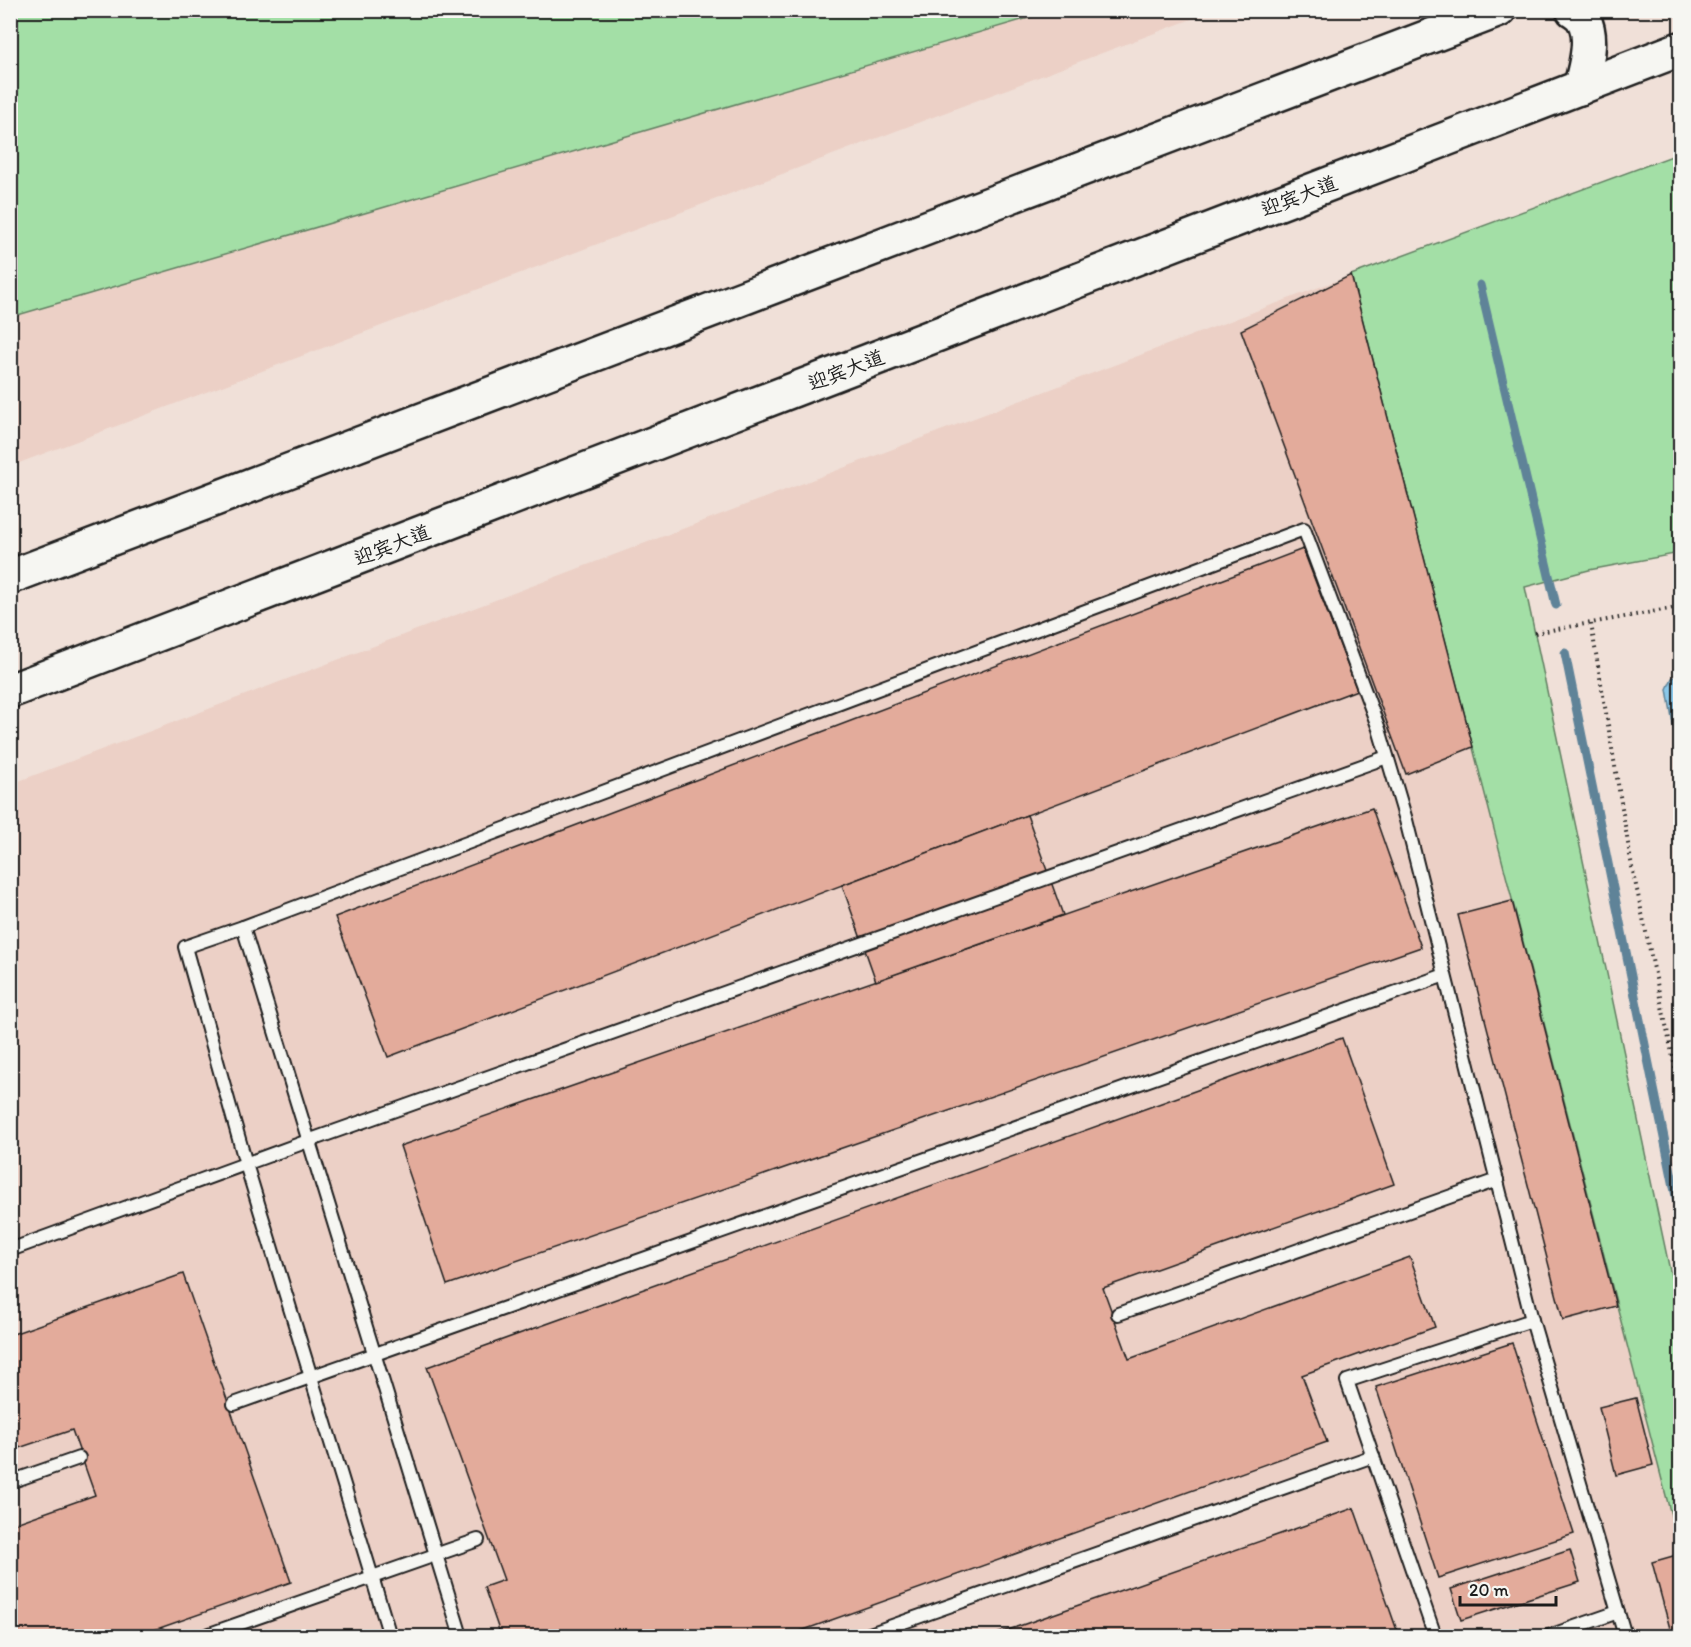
<svg xmlns="http://www.w3.org/2000/svg" width="1691" height="1647" font-family="Itim,'LXGW WenKai TC',sans-serif">
<style>
.built{fill:#ecd0c6}
.green{fill:#a3dfa6;stroke:#607e61;stroke-width:1.5}
.water{fill:#8ac8ea;stroke:#5e8398;stroke-width:1.5}
.lines{fill:none;stroke-linecap:round;stroke-linejoin:round}
.stream{stroke:#5e8398;stroke-width:9}
.building{fill:#e3ab9b;stroke:#1c1c1c;stroke-width:1.5}
.service-casing{stroke:#1c1c1c;stroke-width:16}
.primary-casing{stroke:#1c1c1c;stroke-width:38}
.trunk-casing{stroke:#1c1c1c;stroke-width:38}
.path{stroke:#1c1c1c;stroke-width:4;stroke-dasharray:1.5 4.5;stroke-linecap:butt}
.service{stroke:#f6f6f2;stroke-width:12}
.primary{stroke:#f6f6f2;stroke-width:33}
.trunk{stroke:#f6f6f2;stroke-width:33}
.labels{text-anchor:middle;stroke-width:4.5;stroke-linejoin:round;paint-order:stroke}
.street-label{font-size:20px;fill:#1c1c1c;stroke:#f6f6f2}
</style>
<rect width="100%" height="100%" fill="#f0e0d8"/>
<filter id="ink" filterUnits="userSpaceOnUse"><feTurbulence type="fractalNoise" baseFrequency=".0167" numOctaves="2"/><feDisplacementMap in="SourceGraphic" scale="12" xChannelSelector="R" yChannelSelector="G"/><feConvolveMatrix kernelMatrix="1 2 1 2 8 2 1 2 1" color-interpolation-filters="sRGB"/></filter>
<g filter="url(#ink)">
<g class="built">
<polygon points="11,11 1213,11 11,466"/>
<polygon points="1351,275 1680,1550 1680,1636 11,1636 11,784"/>
</g>
<g class="green">
<polygon points="11,10 1052,10 1052,11 11,317"/>
<polygon points="1680,153 1680,553 1589,570 1525,587 1680,1318 1680,1550 1351,275"/>
</g>
<polygon class="water" points="1680,675 1680,764 1667,689 1672,678"/>
<g class="lines">
<g class="stream">
<polyline points="1480,285 1556,605"/>
<polyline points="1565,653 1680,1216"/>
</g>
</g>
<g class="building">
<polygon points="1351,275 1473,747 1406,774 1241,330"/>
<polygon points="1303,549 1357,690 388,1057 335,917"/>
<polygon points="1372,808 1421,947 447,1285 400,1146"/>
<polygon points="1027,815 1063,915 876,981 842,885"/>
<polygon points="1512,901 1616,1306 1563,1320 1458,915"/>
<polygon points="1342,1038 1394,1184 1103,1288 1129,1359 1410,1257 1435,1327 1302,1375 1327,1442 787,1636 501,1636 484,1587 504,1580 427,1367"/>
<polygon points="183,1274 291,1582 137,1636 10,1636 10,1525 95,1495 72,1430 10,1451 10,1335"/>
<polygon points="1512,1343 1574,1534 1438,1578 1376,1387"/>
<polygon points="1636,1398 1653,1465 1616,1475 1599,1407"/>
<polygon points="1354,1508 1399,1636 991,1636"/>
<polygon points="1570,1550 1580,1582 1461,1620 1451,1589"/>
<polygon points="1680,1554 1680,1636 1672,1636 1652,1562"/>
</g>
<g class="lines">
<g class="service-casing">
<g id="service">
<polyline points="243,927 1304,529 1379,729 1406,820 1532,1320 1625,1636"/>
<polyline points="10,1250 308,1141 1387,757"/>
<polyline points="1118,1314 1497,1180"/>
<polyline points="234,1404 1445,975"/>
<polyline points="10,1482 79,1458"/>
<polyline points="204,1636 478,1540"/>
<polyline points="390,1636 246,1164 185,947 243,927 461,1636"/>
<polyline points="864,1636 1373,1456"/>
<polyline points="1435,1636 1347,1381 1532,1320"/>
<polyline points="1549,1636 1618,1612"/>
</g>
</g>
<g class="primary-casing">
<path id="primary" d="M1573,10c26,13 13,57 7,78"/>
</g>
<g class="trunk-casing">
<g id="trunk">
<polyline points="10,577 1499,10"/>
<polyline points="10,691 1680,49"/>
</g>
</g>
<g class="path">
<polyline points="1591,624 1632,867 1680,1090"/>
<polyline points="1535,633 1680,607"/>
</g>
<use href="#service" class="service"/>
<use href="#primary" class="primary"/>
<use href="#trunk" class="trunk"/>
</g>
</g>
<g class="labels">
<g class="street-label">
<text transform="translate(1299 196) rotate(-21)" y="7">迎宾大道</text>
<text transform="translate(846 370) rotate(-21)" y="7">迎宾大道</text>
<text transform="translate(392 545) rotate(-21)" y="7">迎宾大道</text>
</g>
</g>
<rect width="1691" height="1647" fill="none" stroke="#f6f6f2" stroke-width="36"/>
<rect x="18" y="18" width="1655" height="1611" fill="none" stroke="#1c1c1c" stroke-width="2" filter="url(#ink)"/>
<path d="M1460 1596v9h96v-9" fill="none" stroke="#1c1c1c" stroke-width="3"/>
<text x="1469" y="1596" font-size="18" fill="#1c1c1c" stroke="#f6f6f2" stroke-width="4.5" paint-order="stroke">20 m</text>
</svg>
